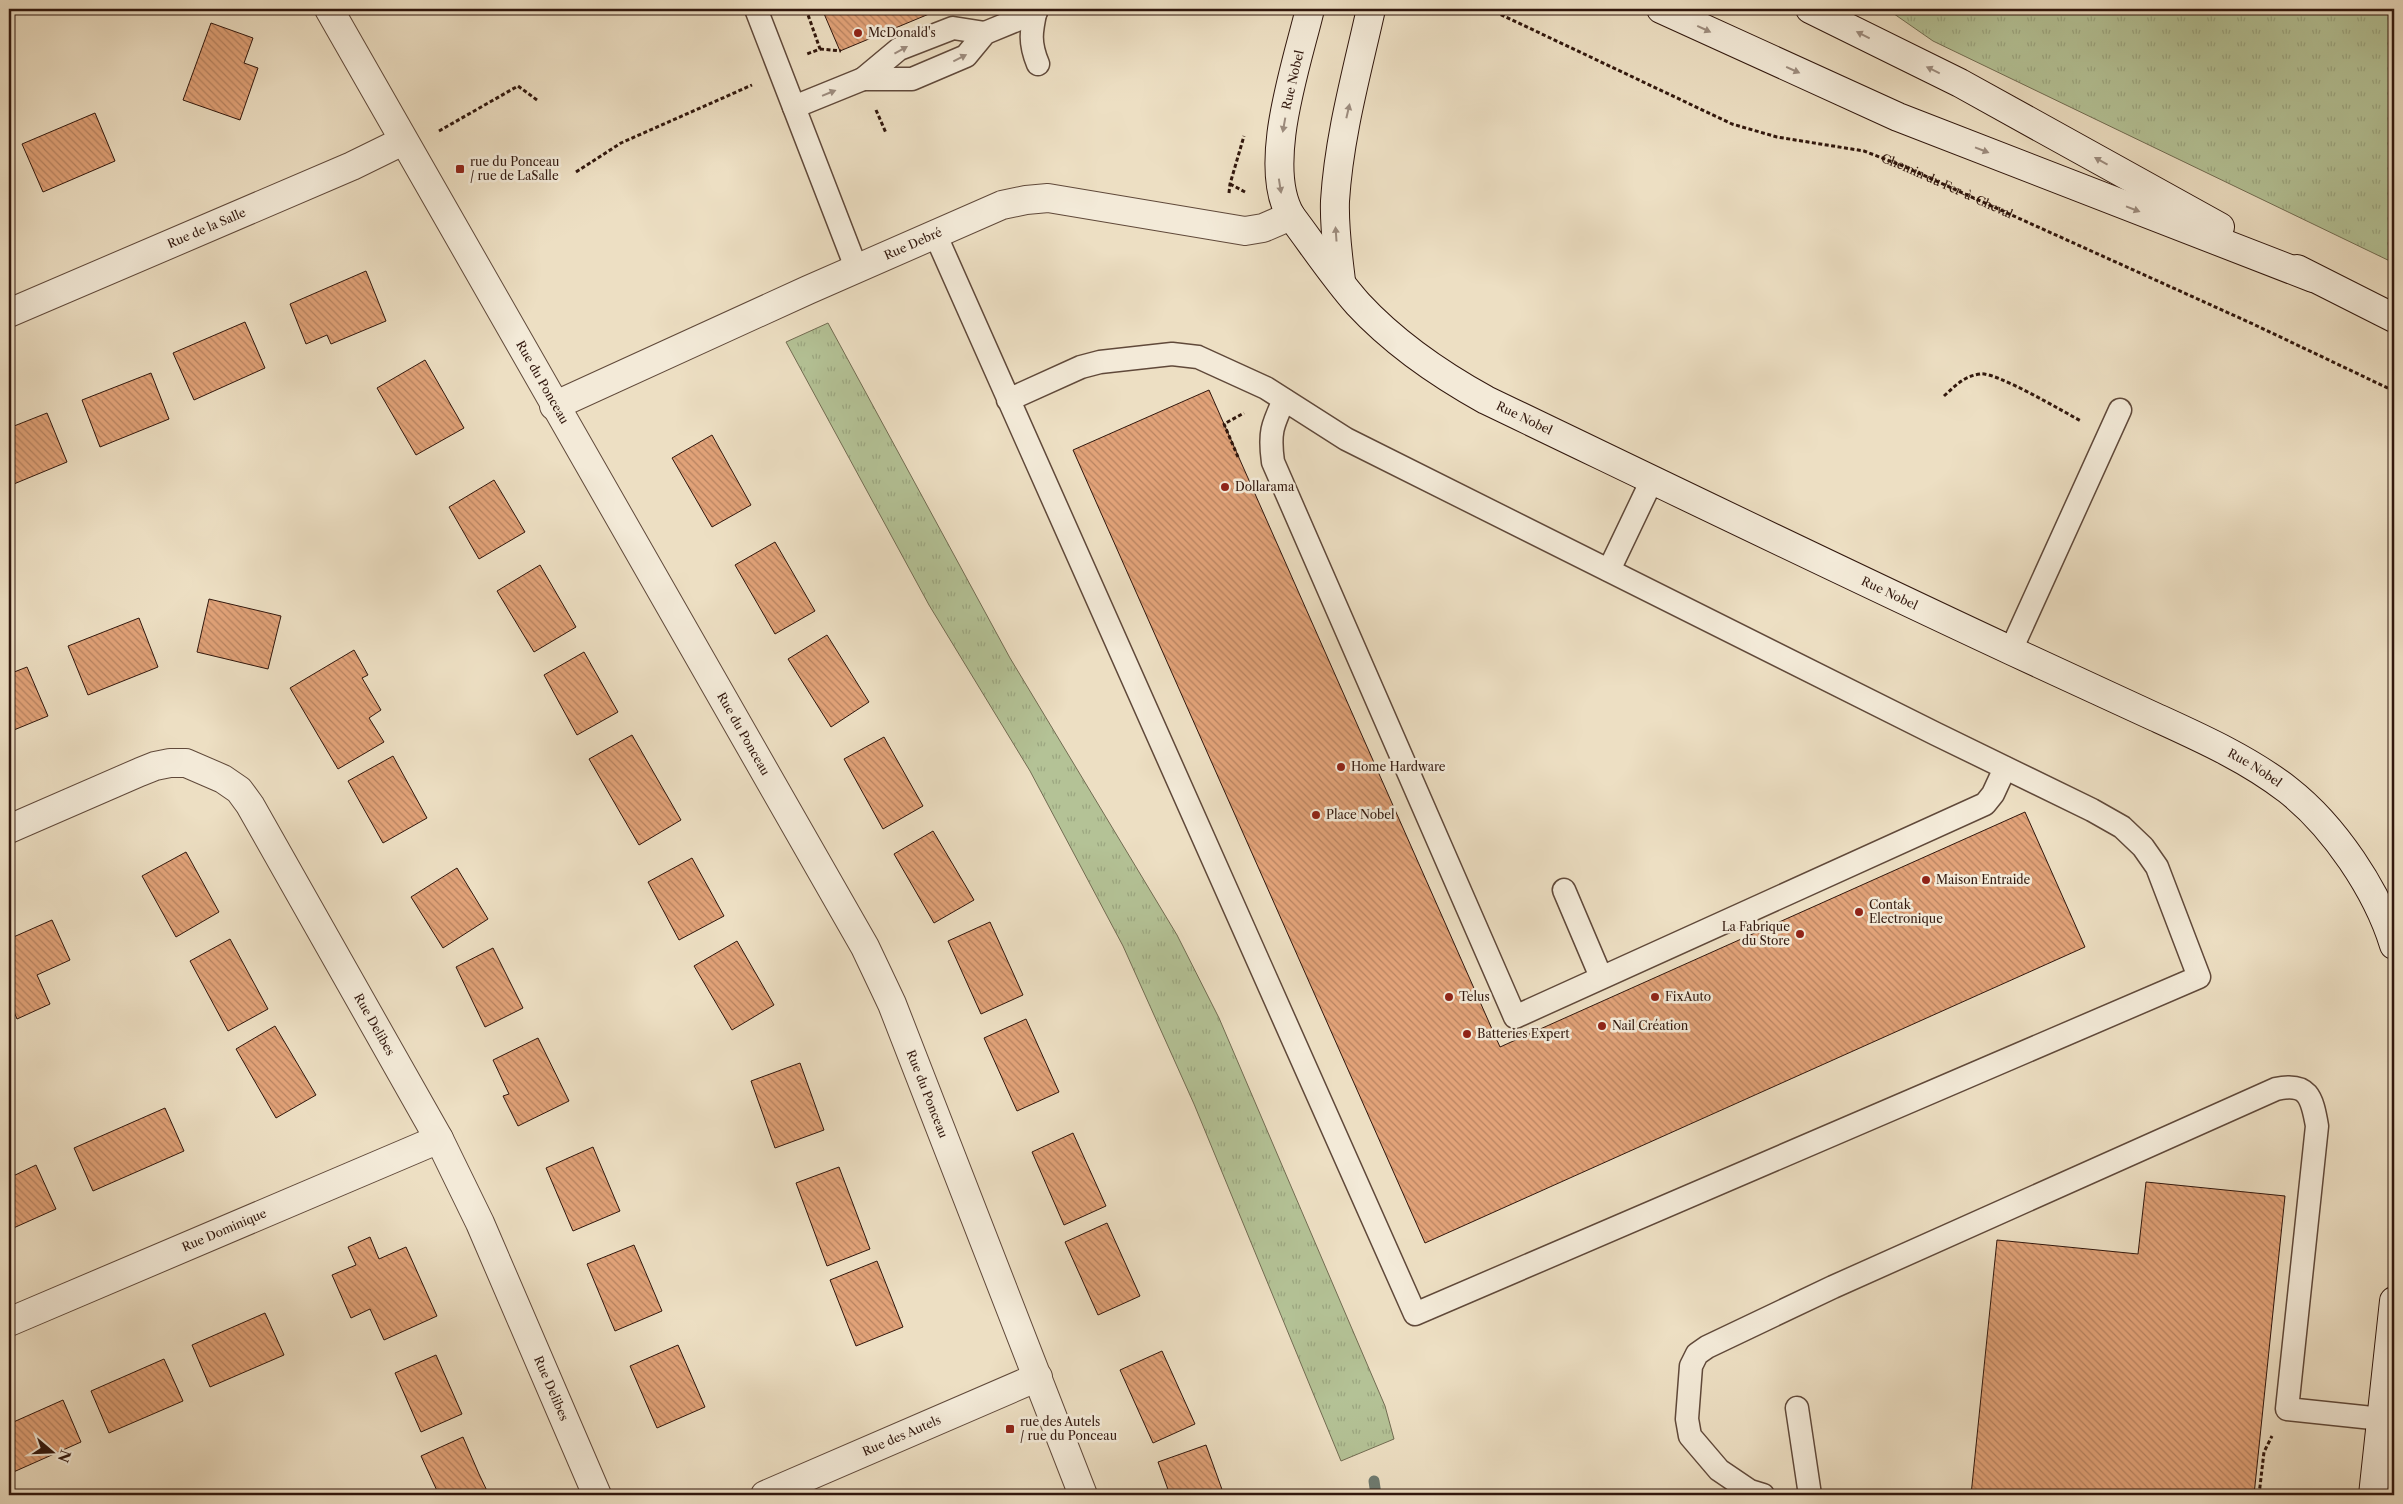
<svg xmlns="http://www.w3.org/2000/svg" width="2403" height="1504" font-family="'Libre Caslon Text',serif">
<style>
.grass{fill:url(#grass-tufts);stroke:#726c52}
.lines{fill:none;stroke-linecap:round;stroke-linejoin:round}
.stream{stroke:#6f7b70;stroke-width:11}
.building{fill:url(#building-back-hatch);stroke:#31170d}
.lane-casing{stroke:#60493a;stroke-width:25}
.street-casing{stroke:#60493a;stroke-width:30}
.secondary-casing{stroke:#31170d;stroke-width:30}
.path{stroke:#31170d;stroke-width:3;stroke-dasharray:4 2.5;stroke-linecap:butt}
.lane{stroke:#f3ead8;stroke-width:22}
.street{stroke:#f3ead8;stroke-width:28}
.secondary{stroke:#f3ead8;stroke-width:28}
.oneway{fill:#9c8b7d}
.poi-dot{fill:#8f2418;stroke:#f3ead8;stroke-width:2}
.labels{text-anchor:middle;stroke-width:5;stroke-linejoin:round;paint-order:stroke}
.poi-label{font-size:12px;fill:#31170d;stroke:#f3ead8;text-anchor:start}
.street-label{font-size:12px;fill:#31170d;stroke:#f3ead8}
</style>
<defs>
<pattern id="grass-tufts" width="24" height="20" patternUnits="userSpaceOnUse" patternTransform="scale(1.25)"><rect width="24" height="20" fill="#b4c296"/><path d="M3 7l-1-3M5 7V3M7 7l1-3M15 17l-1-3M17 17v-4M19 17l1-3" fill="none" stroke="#9ba680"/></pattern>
<pattern id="building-back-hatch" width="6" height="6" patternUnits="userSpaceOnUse" patternTransform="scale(1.25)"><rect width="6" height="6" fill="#e1a278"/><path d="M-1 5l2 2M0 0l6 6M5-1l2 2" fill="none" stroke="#b78361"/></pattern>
</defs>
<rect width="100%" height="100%" fill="#eddfc3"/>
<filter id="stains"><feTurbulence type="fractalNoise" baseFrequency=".004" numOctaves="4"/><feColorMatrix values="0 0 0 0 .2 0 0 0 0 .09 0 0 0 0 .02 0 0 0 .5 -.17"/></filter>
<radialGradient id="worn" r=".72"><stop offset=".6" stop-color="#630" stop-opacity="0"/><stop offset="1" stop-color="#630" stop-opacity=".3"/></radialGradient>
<g class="grass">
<polygon points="1887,9 2394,9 2394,263 1933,41"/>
<polygon points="828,323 1010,658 1177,935 1219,1018 1385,1406 1394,1439 1341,1461 1194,1104 1123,946 1030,771 929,605 786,342"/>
</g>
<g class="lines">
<polyline class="stream" points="1374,1481 1376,1495"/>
</g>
<g class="building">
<polygon points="822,9 941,9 840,51"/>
<polygon points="211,23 253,38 244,63 258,68 240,120 183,100"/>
<polygon points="95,113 115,161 43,192 22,144"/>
<polygon points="366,271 386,321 331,344 327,335 306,344 290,304"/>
<polygon points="245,322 265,368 194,400 173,353"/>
<polygon points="425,360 464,428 416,455 377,388"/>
<polygon points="151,373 169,419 100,447 82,400"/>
<polygon points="1209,390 1500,1047 2025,812 2085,947 1425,1243 1073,450"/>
<polygon points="47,413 67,462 9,486 9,428"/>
<polygon points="712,435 751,505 712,527 672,458"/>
<polygon points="494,480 525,532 479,559 449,507"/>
<polygon points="775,542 815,611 775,634 735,565"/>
<polygon points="540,565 576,627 534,652 497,591"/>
<polygon points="209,599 281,616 268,669 197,652"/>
<polygon points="139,618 158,667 88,695 68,646"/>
<polygon points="827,635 869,702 831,727 788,659"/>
<polygon points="354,650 368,675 362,678 381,710 369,718 384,742 338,769 290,688"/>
<polygon points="584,652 618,712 577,735 544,675"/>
<polygon points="27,667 48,716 9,732 9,674"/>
<polygon points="632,735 681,820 639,845 589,759"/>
<polygon points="884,737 923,806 883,829 844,759"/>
<polygon points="393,756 427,818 383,843 348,781"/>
<polygon points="933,831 974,900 934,923 894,854"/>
<polygon points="186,852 219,912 176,937 142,876"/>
<polygon points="692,858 724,916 679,940 648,882"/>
<polygon points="457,868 488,919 443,948 411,897"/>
<polygon points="52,920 70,960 37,975 50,1004 17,1019 9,1000 9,939"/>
<polygon points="990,922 1023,995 981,1014 948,941"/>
<polygon points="230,939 268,1009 228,1031 190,961"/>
<polygon points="737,941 774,1005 732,1030 694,966"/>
<polygon points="493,948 523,1008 485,1027 456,967"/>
<polygon points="1026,1019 1059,1092 1017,1111 984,1038"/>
<polygon points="275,1026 316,1095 276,1118 236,1049"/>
<polygon points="538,1038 569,1101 518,1126 503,1096 509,1094 493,1060"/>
<polygon points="800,1063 824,1130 775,1148 751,1081"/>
<polygon points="165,1108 184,1151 93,1191 74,1148"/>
<polygon points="1073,1133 1106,1206 1064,1225 1032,1152"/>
<polygon points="593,1147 620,1211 573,1231 546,1168"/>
<polygon points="36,1165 56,1209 9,1230 9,1178"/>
<polygon points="839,1167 870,1249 827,1266 796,1183"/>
<polygon points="2146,1182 2285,1196 2254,1495 1971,1495 1997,1240 2138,1254"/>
<polygon points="1107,1223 1140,1296 1098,1315 1065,1242"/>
<polygon points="370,1237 379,1259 406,1247 437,1316 384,1340 370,1309 351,1318 332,1275 356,1265 348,1247"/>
<polygon points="634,1245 662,1311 615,1331 587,1264"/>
<polygon points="877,1261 903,1327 856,1346 830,1280"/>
<polygon points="265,1313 284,1355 210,1387 192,1345"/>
<polygon points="678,1345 705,1407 657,1428 630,1366"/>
<polygon points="1162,1351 1195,1424 1153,1443 1120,1370"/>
<polygon points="436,1355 462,1414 421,1432 395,1373"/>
<polygon points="164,1359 183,1401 109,1433 91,1391"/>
<polygon points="63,1400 81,1442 9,1474 9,1424"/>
<polygon points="463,1437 479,1474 489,1495 439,1495 421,1456"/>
<polygon points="1206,1445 1224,1495 1170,1495 1158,1462"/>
</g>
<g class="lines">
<g class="lane-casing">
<g id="lane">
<polyline points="756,9 857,270"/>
<path d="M1036,9c-5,23 -7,33 2,55"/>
<polyline points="863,79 912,79 966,56 985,33 1036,12"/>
<polyline points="794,107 863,79 899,49 953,28 985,33"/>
<polyline points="936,236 1415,1314 2199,977 2157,867 2143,847 2122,827 2092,810 1936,734 1346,439 1266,388 1198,357 1172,354 1100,362 1081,367 1008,400"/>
<path d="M1284,400c-12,26 -15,33 -11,62l242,555 470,-213 8,-10 12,-26"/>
<polyline points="1609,570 1652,480"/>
<polyline points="2011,650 2120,410"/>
<polyline points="1564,890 1601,977"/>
<polyline points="1797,1408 1810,1495"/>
<path d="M1763,1495l-13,-4 -31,-21 -29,-34 -3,-17 4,-53 6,-12 10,-7 126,-60 443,-198c32,-7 36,8 41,37l-30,283 95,10"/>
</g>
</g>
<g class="street-casing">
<g id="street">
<path id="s2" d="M329,9l536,938 27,57 191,491"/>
<path id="s3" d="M9,313l343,-147 51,-25"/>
<path id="s4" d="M554,406l254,-116 194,-85 24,-5 22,-2 197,33 18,-3 28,-12"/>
<path id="s5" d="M9,829l131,-57 15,-6 15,-3h16l37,16 16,11 11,15 189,334 41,84 117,272"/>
<path id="s6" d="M9,1322l430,-183"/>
<path id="s7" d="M765,1495l273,-118"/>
</g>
</g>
<g class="secondary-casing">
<g id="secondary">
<path id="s8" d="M1310,9c-13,55 -49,157 -19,207 22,29 43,61 67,88 37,40 81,70 128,96 175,84 350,169 526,251 47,22 95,44 143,66 46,21 93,42 133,73 46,36 89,100 106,155"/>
<polyline points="1661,9 1898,117 2313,278"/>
<polyline points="1810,9 1960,83 2220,227"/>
<polyline points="2297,269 2394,318"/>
<path d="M1341,281c-3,-26 -7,-53 -6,-80 4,-65 22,-129 36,-192"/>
<polyline points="2373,1495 2394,1301"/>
</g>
</g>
<g class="path">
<polyline points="806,9 820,49 807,54"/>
<path id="s1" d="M1489,9l243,115 45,13 87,14 39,15 350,158 141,67"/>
<polyline points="820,49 841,51"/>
<polyline points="876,110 886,133"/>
<polyline points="439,131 518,86 537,100"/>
<polyline points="576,172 621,143 752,85"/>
<polyline points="1230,184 1247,193"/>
<polyline points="1229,193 1230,184 1244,136"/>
<path d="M1944,396c11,-10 20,-20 36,-22 15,-3 84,38 101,47"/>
<polyline points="1238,457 1224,424 1244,413"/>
<polyline points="2259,1495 2264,1452 2272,1436"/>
</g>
<use href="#lane" class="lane"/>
<use href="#street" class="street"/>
<use href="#secondary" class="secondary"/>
</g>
<defs><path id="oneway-solid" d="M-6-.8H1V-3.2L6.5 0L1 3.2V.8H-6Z" transform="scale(1.25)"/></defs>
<g class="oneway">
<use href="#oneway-solid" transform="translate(1704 29) rotate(25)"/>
<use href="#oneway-solid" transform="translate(1863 35) rotate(-153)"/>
<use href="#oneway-solid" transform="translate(901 50) rotate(-29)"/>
<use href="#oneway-solid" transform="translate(960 58) rotate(-27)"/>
<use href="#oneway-solid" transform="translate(1793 70) rotate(24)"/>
<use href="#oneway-solid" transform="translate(1933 70) rotate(-154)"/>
<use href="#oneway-solid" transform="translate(829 93) rotate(-22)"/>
<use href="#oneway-solid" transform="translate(1348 111) rotate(-77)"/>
<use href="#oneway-solid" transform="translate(1284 125) rotate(100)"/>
<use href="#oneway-solid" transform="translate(1982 150) rotate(21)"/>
<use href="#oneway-solid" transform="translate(2101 161) rotate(-151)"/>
<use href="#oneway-solid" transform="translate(1280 186) rotate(81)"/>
<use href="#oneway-solid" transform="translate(2133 209) rotate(21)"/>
<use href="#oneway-solid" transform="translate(1336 234) rotate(-94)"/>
</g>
<g class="poi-dot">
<circle cx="858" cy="33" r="5"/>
<rect x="455" y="164" width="10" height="10" rx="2.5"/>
<circle cx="1225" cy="487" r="5"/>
<circle cx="1341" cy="767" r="5"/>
<circle cx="1316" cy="815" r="5"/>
<circle cx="1926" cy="880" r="5"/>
<circle cx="1859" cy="912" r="5"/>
<circle cx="1800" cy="934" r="5"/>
<circle cx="1449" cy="997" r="5"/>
<circle cx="1655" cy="997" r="5"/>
<circle cx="1602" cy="1026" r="5"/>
<circle cx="1467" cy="1034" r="5"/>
<rect x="1005" y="1424" width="10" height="10" rx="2.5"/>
</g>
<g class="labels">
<g class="poi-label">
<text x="868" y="37">McDonald's</text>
<text x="470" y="166">rue du Ponceau<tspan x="470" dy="14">/ rue de LaSalle</tspan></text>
<text x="1235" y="491">Dollarama</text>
<text x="1351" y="771">Home Hardware</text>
<text x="1326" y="819">Place Nobel</text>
<text x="1936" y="884">Maison Entraide</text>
<text x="1869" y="909">Contak<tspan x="1869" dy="14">Electronique</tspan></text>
<text x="1790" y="931" text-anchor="end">La Fabrique<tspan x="1790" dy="14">du Store</tspan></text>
<text x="1459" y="1001">Telus</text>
<text x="1665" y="1001">FixAuto</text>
<text x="1612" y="1030">Nail Création</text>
<text x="1477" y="1038">Batteries Expert</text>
<text x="1020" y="1426">rue des Autels<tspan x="1020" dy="14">/ rue du Ponceau</tspan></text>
</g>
<g class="street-label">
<text transform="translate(1293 80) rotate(-77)" y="4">Rue Nobel</text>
<text dy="4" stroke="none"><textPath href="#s1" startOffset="494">Chemin du Fer-à-Cheval</textPath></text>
<text dy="4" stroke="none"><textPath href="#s3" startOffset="215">Rue de la Salle</textPath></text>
<text dy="4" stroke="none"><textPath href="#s4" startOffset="394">Rue Debré</textPath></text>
<text dy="4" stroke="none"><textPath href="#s2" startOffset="430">Rue du Ponceau</textPath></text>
<text dy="4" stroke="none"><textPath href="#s8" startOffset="526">Rue Nobel</textPath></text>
<text dy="4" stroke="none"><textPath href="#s8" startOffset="931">Rue Nobel</textPath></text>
<text dy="4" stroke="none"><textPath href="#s2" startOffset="835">Rue du Ponceau</textPath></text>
<text dy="4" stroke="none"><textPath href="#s8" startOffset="1336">Rue Nobel</textPath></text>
<text dy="4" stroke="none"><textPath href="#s5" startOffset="521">Rue Delibes</textPath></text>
<text dy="4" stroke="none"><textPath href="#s2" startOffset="1240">Rue du Ponceau</textPath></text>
<text dy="4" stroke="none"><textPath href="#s6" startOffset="234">Rue Dominique</textPath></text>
<text dy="4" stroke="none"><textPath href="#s5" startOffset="926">Rue Delibes</textPath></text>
<text dy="4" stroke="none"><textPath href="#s7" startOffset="149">Rue des Autels</textPath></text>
</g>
</g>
<rect width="2403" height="1504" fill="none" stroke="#eddfc3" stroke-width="30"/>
<rect x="10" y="10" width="2383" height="1484" fill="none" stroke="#31170d" stroke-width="2.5"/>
<rect x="15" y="15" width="2373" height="1474" fill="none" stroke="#31170d"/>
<g transform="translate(52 1452) rotate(109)" stroke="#f3ead8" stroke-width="4" paint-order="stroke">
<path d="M0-4L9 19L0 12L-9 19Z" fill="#31170d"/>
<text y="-8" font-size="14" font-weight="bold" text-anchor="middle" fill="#31170d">N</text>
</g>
<rect width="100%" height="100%" filter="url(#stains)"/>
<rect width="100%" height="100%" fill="url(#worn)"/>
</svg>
